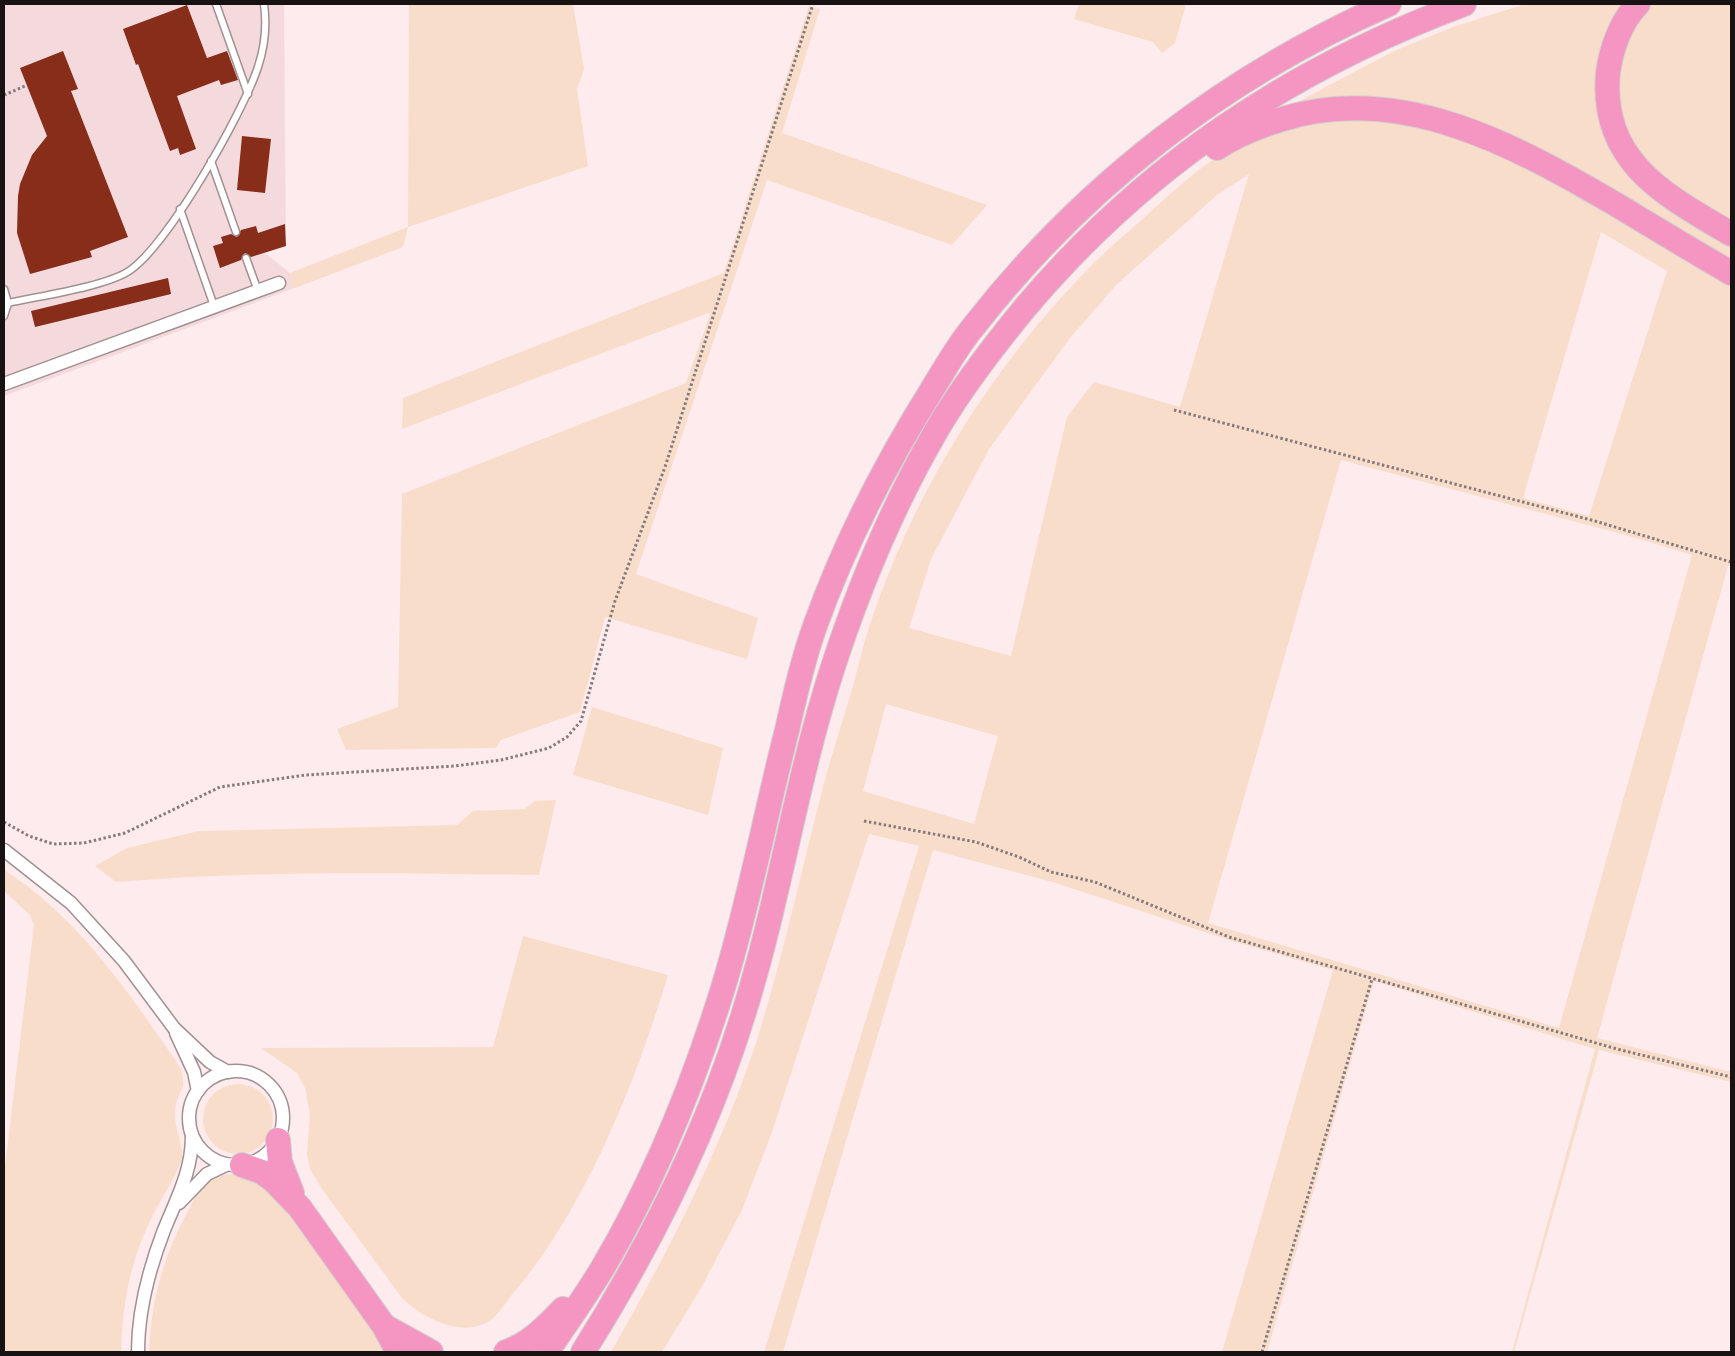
<svg xmlns="http://www.w3.org/2000/svg" width="1735" height="1356" font-family="Inter,sans-serif">
<style>
.built{fill:#f4dadc}
.green{fill:#f9ddcb;fill-rule:evenodd}
.building{fill:#872d1a}
.lines{fill:none;stroke-linecap:round;stroke-linejoin:round}
.lane-casing{stroke:#a19091;stroke-width:9}
.street-casing{stroke:#a19091;stroke-width:15}
.highway-casing{stroke:#d1d0d0;stroke-width:26}
.path{stroke:#867a7b;stroke-width:3;stroke-dasharray:2.5 2.5;stroke-linecap:butt}
.lane{stroke:#fff;stroke-width:6}
.street{stroke:#fff;stroke-width:12}
.highway{stroke:#f595c1;stroke-width:24}
</style>
<rect width="100%" height="100%" fill="#feebed"/>
<polygon class="built" points="4,4 284,4 286,246 265,253 290,273 292,289 4,396"/>
<g class="green">
<polygon points="409,4 573,4 584,69 577,89 588,166 408,227 403,247 292,289 290,273 408,227"/>
<polygon points="1079,4 1186,4 1175,43 1162,53 1153,42 1074,19"/>
<path d="M1525,4h101l-14,21 3,129c22,39 78,69 116,92v16l-214,-123 -205,-38 -20,4 100,-53 61,-25z"/>
<polygon points="1651,4 1731,4 1731,225 1675,191 1635,153 1616,99 1624,43 1637,20"/>
<polygon points="809,6 820,9 782,133 987,205 952,245 767,180 636,574 758,618 747,659 605,617 580,712 501,740 496,748 346,750 337,729 398,707 402,494 686,383 711,312 402,429 403,398 724,273"/>
<path d="M1333,117l84,6 115,43 199,117v283h-3l-131,472 134,34v10l-132,-32 -85,302h-2l83,-303 -221,-68 -107,371h-45l111,-382 -101,-29 -179,-59 -120,-32 -150,502h-19l155,-506 -50,-12 -97,298 -30,78 -41,78 -39,64h-51c57,-100 110,-202 146,-312 26,-83 44,-168 66,-253 9,-34 20,-67 30,-101 7,-26 13,-53 23,-79 45,-128 123,-249 219,-345 16,-16 33,-30 50,-45 29,-26 59,-56 95,-73 25,-12 65,-19 93,-27zM1249,174l-69,233 -86,-25 -27,35 -56,239 -102,-28 22,-69 58,-110 81,-111 47,-54 100,-89zM1601,232l66,39 -78,245 -66,-18zM1341,460l285,75 66,20 -133,473 -351,-105zM886,704l112,32 -24,88 -111,-33z"/>
<polygon points="592,707 723,748 708,815 573,775"/>
<path d="M556,800l-17,75c-141,-2 -282,-5 -423,7l-21,-16 32,-18 72,-17 258,-6 16,-14 52,-2 10,-8z"/>
<path d="M4,870c74,47 125,123 174,194 13,26 -2,25 -3,48 -1,16 8,31 7,47 -8,21 -22,41 -32,62 -20,41 -28,86 -29,131h-117v-177l30,-250 -4,-10 -26,-24z"/>
<path d="M523,936l145,39c-31,104 -82,232 -153,316 -8,9 -17,25 -27,31 -27,16 -67,-5 -86,-24l-80,-109 -12,-20 -3,-14 3,-40 -5,-27 -8,-15 -36,-25 232,-1z"/>
<circle cx="238" cy="1119" r="35"/>
<path d="M231,1174l14,1 30,19 113,158h-239c2,-50 14,-95 38,-139 6,-11 12,-25 22,-32 6,-5 14,-6 22,-7z"/>
</g>
<g class="building">
<polygon points="187,5 207,58 227,51 238,80 221,85 219,80 177,96 196,149 180,155 178,148 170,151 138,64 136,65 123,29"/>
<polygon points="63,51 78,89 71,91 128,237 90,251 92,257 30,274 17,233 18,196 20,184 32,155 47,136 20,68"/>
<polygon points="242,136 271,139 265,193 237,190"/>
<polygon points="285,224 286,246 251,257 245,253 241,260 220,268 213,246 223,243 221,237 231,234 237,237 241,230 256,226 258,233"/>
<polygon points="168,278 171,294 35,327 31,311"/>
</g>
<g class="lines">
<g class="lane-casing">
<g id="lane">
<polyline points="216,4 248,94"/>
<polyline points="211,161 236,232"/>
<polyline points="180,209 214,306"/>
<polyline points="246,258 258,291"/>
<polyline points="4,289 8,303 4,316"/>
<path d="M8,303c31,-7 96,-16 121,-32 39,-26 114,-158 129,-204 7,-21 9,-41 6,-63"/>
</g>
</g>
<g class="street-casing">
<g id="street">
<polyline points="4,384 279,283"/>
<polyline points="4,850 71,903 124,961 174,1028 210,1062 228,1072"/>
<polyline points="176,1033 194,1072 198,1091"/>
<circle cx="236" cy="1118" r="47"/>
<polyline points="179,1203 207,1174 226,1165"/>
<path d="M138,1352c0,-42 11,-83 26,-122 13,-32 28,-59 28,-94"/>
</g>
</g>
<g class="highway-casing">
<g id="highway">
<path d="M1638,4c-17,17 -27,45 -30,69 -8,89 57,122 123,161"/>
<path d="M1217,148c19,-13 40,-21 62,-28 121,-39 237,26 338,85 38,23 76,46 114,68"/>
<polyline points="278,1140 280,1162 292,1193"/>
<polyline points="242,1165 262,1172 273,1180 300,1208 384,1326 398,1352"/>
<polyline points="384,1326 431,1352"/>
<path d="M506,1352c23,-8 40,-25 57,-43"/>
<path d="M547,1352c18,-27 38,-55 55,-83 52,-88 91,-184 121,-281 26,-85 42,-172 64,-258 8,-35 16,-71 28,-104 30,-84 71,-163 118,-238 13,-21 25,-43 41,-62 110,-141 252,-250 415,-322"/>
<path d="M583,1352c68,-108 125,-221 162,-343 34,-110 51,-226 86,-336 27,-84 60,-164 104,-240 25,-44 57,-85 89,-124 120,-143 266,-240 440,-305"/>
</g>
</g>
<g class="path">
<polyline points="4,95 27,85"/>
<polyline points="1174,410 1595,521 1731,562"/>
<polyline points="864,821 976,842 1019,857 1051,872 1095,882 1229,937 1617,1049 1731,1077"/>
<polyline points="4,822 29,836 53,844 84,843 125,833 220,787 306,775 455,766 501,760 549,748 567,737 581,721 615,601 665,467 813,4"/>
<polyline points="1262,1352 1372,979"/>
</g>
<use href="#lane" class="lane"/>
<use href="#street" class="street"/>
<use href="#highway" class="highway"/>
</g>
<rect width="1735" height="1356" fill="none" stroke="#181213" stroke-width="10"/>
</svg>
